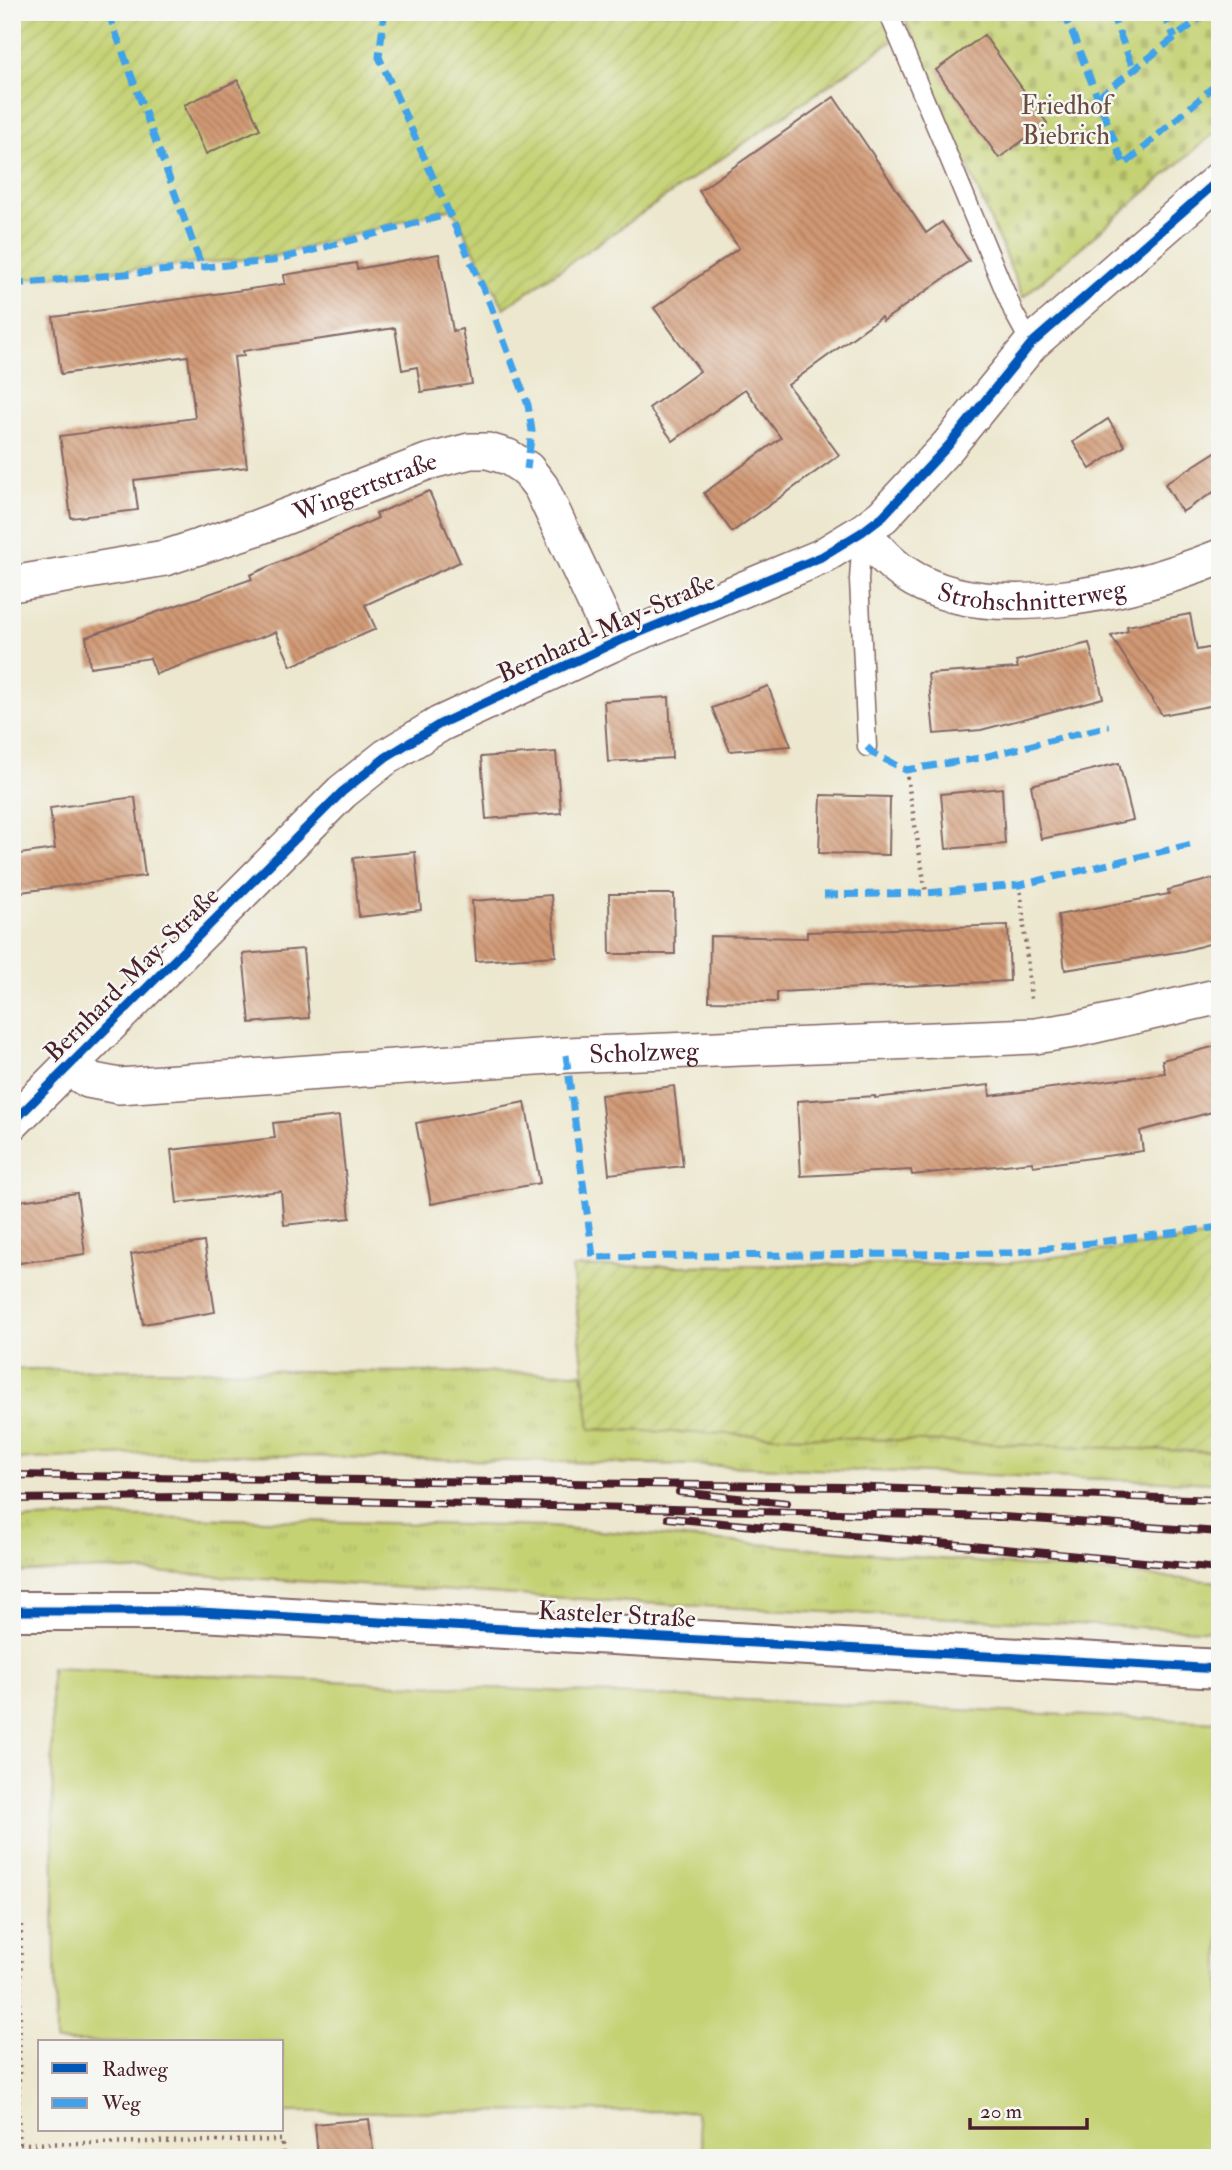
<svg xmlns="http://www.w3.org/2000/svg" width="1232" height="2170" font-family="'IM FELL Double Pica',serif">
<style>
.grass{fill:url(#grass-tufts);stroke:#88784f;stroke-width:2}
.cemetery{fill:url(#cemetery-stones);stroke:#88784f;stroke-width:2}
.garden{fill:url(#garden-furrows);stroke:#88784f;stroke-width:2}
.pitch{fill:#c5d273;stroke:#88784f;stroke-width:2}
.building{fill:url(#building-back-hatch)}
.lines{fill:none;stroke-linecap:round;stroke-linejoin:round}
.lane-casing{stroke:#836564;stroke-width:21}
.street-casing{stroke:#836564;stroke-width:38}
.secondary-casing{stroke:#836564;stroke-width:42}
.path{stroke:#836564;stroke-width:4.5;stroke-dasharray:2 5;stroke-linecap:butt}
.lane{stroke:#fff;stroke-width:18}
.street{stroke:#fff;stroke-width:35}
.secondary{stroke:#fff;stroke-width:38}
.rail-casing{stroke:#4a1f2b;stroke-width:8}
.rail{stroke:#f6f6f2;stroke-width:5;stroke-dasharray:16;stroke-linecap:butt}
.quiet{stroke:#40a2eb;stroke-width:7;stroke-dasharray:14 7;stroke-linecap:butt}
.cycleway-casing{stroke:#f6f6f2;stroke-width:13}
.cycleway{stroke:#0057b8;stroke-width:9}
.labels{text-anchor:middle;stroke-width:5;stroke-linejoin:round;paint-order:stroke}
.park-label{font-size:26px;fill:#694c3d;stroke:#f6f6f2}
.street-label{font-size:26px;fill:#4a1f2b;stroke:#f6f6f2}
</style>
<defs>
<pattern id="grass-tufts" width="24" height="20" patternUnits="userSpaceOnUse" patternTransform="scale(1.75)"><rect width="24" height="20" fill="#c5d273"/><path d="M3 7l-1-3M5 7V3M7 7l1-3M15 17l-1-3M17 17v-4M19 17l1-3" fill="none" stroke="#abb464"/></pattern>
<pattern id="cemetery-stones" width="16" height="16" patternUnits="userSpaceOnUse" patternTransform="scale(1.75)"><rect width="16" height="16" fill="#c5d273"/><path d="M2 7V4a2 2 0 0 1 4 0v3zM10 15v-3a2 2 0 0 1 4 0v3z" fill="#abb464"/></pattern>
<pattern id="garden-furrows" width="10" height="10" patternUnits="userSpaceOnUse" patternTransform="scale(1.75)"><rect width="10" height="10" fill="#c5d273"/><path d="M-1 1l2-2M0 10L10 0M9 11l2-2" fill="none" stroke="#abb464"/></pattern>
<pattern id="building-back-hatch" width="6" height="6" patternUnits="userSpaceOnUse" patternTransform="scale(1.75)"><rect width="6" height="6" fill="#d09873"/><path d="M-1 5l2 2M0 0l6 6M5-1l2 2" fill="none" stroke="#ab7b5f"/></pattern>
</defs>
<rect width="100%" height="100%" fill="#f6f6f2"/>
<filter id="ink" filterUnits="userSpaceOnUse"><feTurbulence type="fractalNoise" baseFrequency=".0143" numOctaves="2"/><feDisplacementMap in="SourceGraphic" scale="14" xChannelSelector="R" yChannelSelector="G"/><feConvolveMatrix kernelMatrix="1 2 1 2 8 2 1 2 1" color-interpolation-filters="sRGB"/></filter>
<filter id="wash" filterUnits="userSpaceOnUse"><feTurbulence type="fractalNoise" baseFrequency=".00686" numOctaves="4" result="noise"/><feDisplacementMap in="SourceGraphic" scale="28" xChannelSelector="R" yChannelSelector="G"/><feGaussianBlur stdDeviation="1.57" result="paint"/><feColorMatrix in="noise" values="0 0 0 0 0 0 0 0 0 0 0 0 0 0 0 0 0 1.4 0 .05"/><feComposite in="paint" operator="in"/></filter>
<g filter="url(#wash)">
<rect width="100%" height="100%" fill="#ece7ce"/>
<g class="grass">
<polygon points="12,1369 582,1373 591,1429 1220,1452 1220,1483 691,1465 152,1453 12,1460"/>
<polygon points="104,1516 550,1527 1220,1582 1220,1631 658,1604 104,1569 12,1573 12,1520"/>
</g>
<polygon class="cemetery" points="902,12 1220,12 1220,128 1023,297"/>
<g class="garden">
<polygon points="12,12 882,12 894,40 504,308 452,208 271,257 12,280"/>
<polygon points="1220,1235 1220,1452 590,1429 572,1267 1010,1263"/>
</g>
<polygon class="pitch" points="51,1668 1220,1722 1220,2158 705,2158 695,2111 282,2112 282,2042 56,2042"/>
<g id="blocks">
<g class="building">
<polygon points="984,35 1047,123 999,158 936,70"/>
<polygon points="238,80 260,129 206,154 184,105"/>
<polygon points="834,97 926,233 942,222 969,261 883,321 881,317 788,385 839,455 732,532 704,493 781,438 745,389 673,441 649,408 700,371 654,308 739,248 699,191"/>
<polygon points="439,254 453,331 462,329 472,384 421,392 417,367 402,370 395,328 243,351 244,356 234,357 247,467 134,480 138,510 71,518 60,436 195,418 188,356 61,374 53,317 285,284 284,275 356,263 357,269"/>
<polygon points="1108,419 1125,446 1090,469 1073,442"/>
<polygon points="1220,449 1220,488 1182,512 1165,484"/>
<polygon points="429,491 460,562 365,605 376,629 291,666 276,632 156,674 150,658 90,667 86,637 252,579 250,575 378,518 376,514"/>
<polygon points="1190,614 1197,650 1214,647 1220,678 1220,704 1162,715 1111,636 1128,631 1127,626"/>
<polygon points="1089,643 1103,698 981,730 934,734 928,674 1018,668 1016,661"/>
<polygon points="768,686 791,746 730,751 712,708"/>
<polygon points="669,697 672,758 608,762 604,701"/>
<polygon points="556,752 561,813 486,819 481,757"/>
<polygon points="1119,763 1133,820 1041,839 1031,785"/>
<polygon points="1002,788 1005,844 946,849 941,794"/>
<polygon points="821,795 890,797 889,855 819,853"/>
<polygon points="135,797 145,876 12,893 12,855 55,849 50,808"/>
<polygon points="415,852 421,910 359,917 353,858"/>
<polygon points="1220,877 1220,941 1183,951 1065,970 1058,915 1169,894 1168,890"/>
<polygon points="609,894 674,894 675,954 610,954"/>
<polygon points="551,895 556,956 476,961 472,901"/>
<polygon points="1008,925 1010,981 777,992 777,1002 709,1001 710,936 807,938 807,932"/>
<polygon points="303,949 309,1018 250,1023 243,954"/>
<polygon points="1220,1045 1220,1110 1140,1131 1143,1151 1033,1166 1032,1162 912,1175 911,1170 801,1176 797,1101 875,1096 875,1098 989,1085 990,1096 1165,1073 1162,1060"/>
<polygon points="674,1086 683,1166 609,1174 601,1095"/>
<polygon points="525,1102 540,1183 431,1204 416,1123"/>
<polygon points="339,1116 350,1218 284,1225 281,1191 177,1203 171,1150 275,1138 273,1123"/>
<polygon points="77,1193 85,1254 12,1264 12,1202"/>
<polygon points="204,1242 215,1312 143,1324 131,1254"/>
<polygon points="369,2119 374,2158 318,2158 315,2124"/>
</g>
</g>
</g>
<g filter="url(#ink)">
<use href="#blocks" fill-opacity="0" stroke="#836564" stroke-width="2"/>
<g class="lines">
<g class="lane-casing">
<g id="lane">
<polyline points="888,12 1014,313 1031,344"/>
<polyline points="862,532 859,580 867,747"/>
</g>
</g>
<g class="street-casing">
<g id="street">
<path id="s1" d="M862,532c13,15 26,30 42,41 81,56 231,18 316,-16"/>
<path id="s2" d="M12,584l153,-26 91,-30 171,-66 43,-11h18l20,6 19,12 14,18 73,156"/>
<path id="s3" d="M68,1068l20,12 31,6 447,-31 469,-19 39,-6 146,-34"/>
<polyline points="12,1123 342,792 386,757 440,724 614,643 821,557 862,532 883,516 948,446 1031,344 1220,179"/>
</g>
</g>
<g class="secondary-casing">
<polyline id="secondary" points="12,1611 182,1611 1220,1669"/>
</g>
<g class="path">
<polyline points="906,770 926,893"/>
<polyline points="1020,885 1031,999"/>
<polyline points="20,2144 282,2140 283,2158"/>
<polyline points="18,2158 21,1923"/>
</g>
<use href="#lane" class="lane"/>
<use href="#street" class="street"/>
<use href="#secondary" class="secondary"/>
<g class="rail-casing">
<g id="rail">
<polyline points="12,1475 844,1487 1220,1500"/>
<polyline points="679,1492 787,1503"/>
<polyline points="12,1499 180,1497 1000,1517"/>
<polyline points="989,1516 1220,1532"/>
<polyline points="668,1518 1220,1569"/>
</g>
</g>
<use href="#rail" class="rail"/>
<g class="quiet">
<polyline points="108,12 202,267"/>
<polyline points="390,12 384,16 379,57 490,304 528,405 532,431 527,469"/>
<polyline points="1064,12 1124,165 1220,81"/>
<polyline points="1111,12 1134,70"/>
<polyline points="1162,12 1175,38"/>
<polyline points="1097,98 1208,12"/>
<polyline points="12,284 272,261 450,214"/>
<polyline points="867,747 874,754 906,770 980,758 1109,726"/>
<polyline points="824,895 926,893 1020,885 1193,844"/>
<polyline points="566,1055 593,1257 1010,1253 1220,1227"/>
</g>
<g class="cycleway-casing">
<g id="cycleway">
<polyline points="12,1123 342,792 386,757 440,724 614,643 821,557 862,532 883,516 948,446 1031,344 1220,179"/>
<polyline points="12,1611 182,1611 1220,1669"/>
</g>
</g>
<use href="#cycleway" class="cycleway"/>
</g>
</g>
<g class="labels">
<g class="park-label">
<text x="1066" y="114">Friedhof<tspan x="1066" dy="30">Biebrich</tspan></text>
</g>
<g class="street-label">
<text dy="9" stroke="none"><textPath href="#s2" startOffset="368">Wingertstraße</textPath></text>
<text dy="9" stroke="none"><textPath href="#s1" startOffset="192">Strohschnitterweg</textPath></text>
<text transform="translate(606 627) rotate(-24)" y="9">Bernhard-May-Straße</text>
<text transform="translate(131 974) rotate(-45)" y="9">Bernhard-May-Straße</text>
<text dy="9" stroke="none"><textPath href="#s3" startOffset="581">Scholzweg</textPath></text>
<text transform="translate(617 1614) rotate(3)" y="9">Kasteler Straße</text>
</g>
</g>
<rect width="1232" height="2170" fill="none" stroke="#f6f6f2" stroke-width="42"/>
<rect x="38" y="2040" width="245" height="91" fill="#f6f6f2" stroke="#b1a0a2" stroke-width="2"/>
<rect x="52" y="2063" width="35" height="10" fill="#0057b8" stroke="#b1a0a2" stroke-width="2"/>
<text x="102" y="2076" font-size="21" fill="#4a1f2b">Radweg</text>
<rect x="52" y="2098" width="35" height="10" fill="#40a2eb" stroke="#b1a0a2" stroke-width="2"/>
<text x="102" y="2110" font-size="21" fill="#4a1f2b">Weg</text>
<path d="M970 2118v10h117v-10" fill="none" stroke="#4a1f2b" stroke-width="3.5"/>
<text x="980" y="2118" font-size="21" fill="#4a1f2b" stroke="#f6f6f2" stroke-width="5" paint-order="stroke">20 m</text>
</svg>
